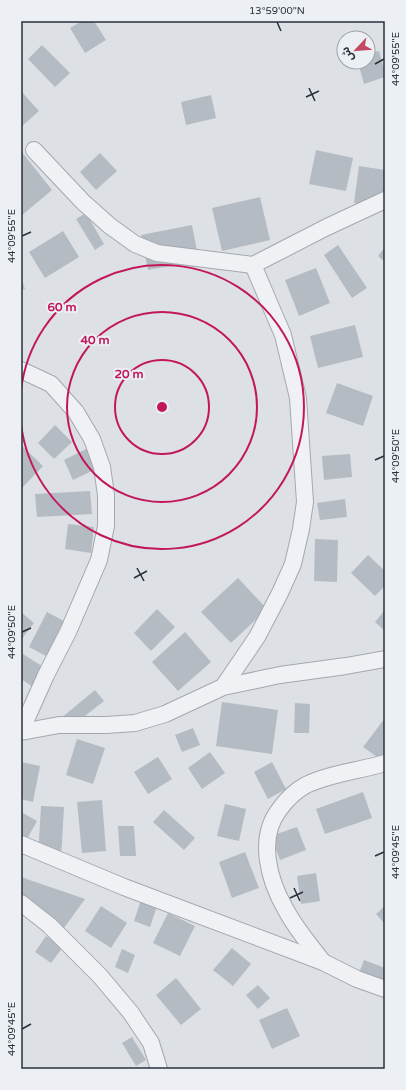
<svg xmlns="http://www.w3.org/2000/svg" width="406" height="1090" font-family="'Varela Round','Noto Sans Arabic',sans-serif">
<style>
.building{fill:#b5bbc2}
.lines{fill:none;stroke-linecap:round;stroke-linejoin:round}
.minor-casing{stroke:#a3a8af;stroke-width:18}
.minor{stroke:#eff1f4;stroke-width:16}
.ticks{fill:none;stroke:#28303b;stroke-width:1.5}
.ring{fill:none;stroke:#c2185b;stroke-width:2}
.centre{fill:#c2185b;stroke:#ecf0f4;stroke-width:2}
.ring-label{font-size:12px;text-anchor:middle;font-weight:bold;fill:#c2185b;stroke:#ecf0f4;stroke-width:4;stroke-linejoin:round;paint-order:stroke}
.neatline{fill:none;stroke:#28303b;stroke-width:1.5}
.ticks-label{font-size:10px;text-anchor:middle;fill:#28303b}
</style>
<rect width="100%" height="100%" fill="#dde1e6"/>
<g class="building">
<polygon points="82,21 94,21 106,40 85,53 70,28"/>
<polygon points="42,45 70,73 55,87 28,59"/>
<polygon points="379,51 385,73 385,77 364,84 358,62 368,62 368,54"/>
<polygon points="21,91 39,111 21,127"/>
<polygon points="211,95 216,118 186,125 181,102"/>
<polygon points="316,150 353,158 346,191 309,184"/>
<polygon points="21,151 52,190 21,216"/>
<polygon points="100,153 117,171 96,190 80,172"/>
<polygon points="359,166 385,170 384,208 354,203"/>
<polygon points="260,197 270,240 222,251 212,208"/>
<polygon points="86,213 104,244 95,250 76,219"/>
<polygon points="192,225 199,261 148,270 141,235"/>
<polygon points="63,231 79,257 45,278 29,252"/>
<polygon points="338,245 367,288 352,298 324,255"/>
<polygon points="385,247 385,262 378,256"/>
<polygon points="316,268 330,303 299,316 285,280"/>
<polygon points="21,278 25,289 21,290"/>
<polygon points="355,325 363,357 318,368 310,336"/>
<polygon points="337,383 373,396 363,426 326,413"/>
<polygon points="55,425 72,442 54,459 38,443"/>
<polygon points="21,445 43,466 22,488 21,487"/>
<polygon points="88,448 98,468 73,480 64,460"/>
<polygon points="350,454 352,477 324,480 322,456"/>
<polygon points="90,491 92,514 37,517 35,494"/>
<polygon points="345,499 347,517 320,520 317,503"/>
<polygon points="68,524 94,527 91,553 65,549"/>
<polygon points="315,539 338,540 337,582 314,581"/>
<polygon points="368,555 385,571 385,586 375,596 351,573"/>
<polygon points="238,578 267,609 231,643 201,612"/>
<polygon points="157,609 175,627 151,651 134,633"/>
<polygon points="385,610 385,631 375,622"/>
<polygon points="21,612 34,623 21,640"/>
<polygon points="47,612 64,621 46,656 29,647"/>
<polygon points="185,632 211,662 178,691 152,662"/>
<polygon points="23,654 48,670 36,689 21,679 21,658"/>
<polygon points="95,690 104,701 63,733 55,723"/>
<polygon points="222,702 278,710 272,754 216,746"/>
<polygon points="295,703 310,704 309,733 294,733"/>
<polygon points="385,718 385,752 380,759 363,747"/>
<polygon points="193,728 200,745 182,752 175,735"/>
<polygon points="77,739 105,748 93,784 66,775"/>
<polygon points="210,752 225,773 202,789 188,768"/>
<polygon points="158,757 172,779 148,794 134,772"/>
<polygon points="21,762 40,766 33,802 21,799"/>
<polygon points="272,762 286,789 268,799 254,772"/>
<polygon points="363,792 372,818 325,834 316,809"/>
<polygon points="102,800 106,851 82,853 77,802"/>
<polygon points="225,804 246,809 239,841 217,836"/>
<polygon points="41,806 64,807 61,859 38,858"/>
<polygon points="164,810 195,838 184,850 153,822"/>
<polygon points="21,812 37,821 27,839 21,836"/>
<polygon points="118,826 134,826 136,856 120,856"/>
<polygon points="297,827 306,850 280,860 271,836"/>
<polygon points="245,852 259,888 232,898 219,862"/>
<polygon points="316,873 320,901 301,904 297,876"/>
<polygon points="21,877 85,899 64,928 21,896"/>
<polygon points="141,900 157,906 150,927 134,921"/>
<polygon points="101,906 127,923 111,948 85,931"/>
<polygon points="385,906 385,924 376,914"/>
<polygon points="168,913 195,926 180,956 153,943"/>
<polygon points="46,936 63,947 51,963 35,952"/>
<polygon points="232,948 251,964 233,986 213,970"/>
<polygon points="122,949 135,955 128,973 115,967"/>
<polygon points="364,960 385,968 385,986 358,976"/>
<polygon points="176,978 201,1009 181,1025 156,995"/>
<polygon points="258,985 270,998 258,1009 246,995"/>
<polygon points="287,1008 300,1036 272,1049 259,1020"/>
<polygon points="132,1037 146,1060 136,1066 122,1043"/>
</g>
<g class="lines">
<g class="minor-casing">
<g id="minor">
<polyline points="34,150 83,202 110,226 135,244 157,253 253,265 327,227 385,200"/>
<polyline points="21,370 51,384 76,412 92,439 102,467 106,495 106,526 99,560 68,632 46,675 21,731"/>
<polyline points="223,687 257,637 280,593 293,564 301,529 305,502 298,398 283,335 253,265"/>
<polyline points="21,732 59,725 106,725 135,723 165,714 223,687 280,675 346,666 385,659"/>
<polyline points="21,844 124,887 323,962 357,979 385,989"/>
<polyline points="21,903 49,925 100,976 131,1013 151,1043 159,1069"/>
<path d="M323,962c-13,-17 -27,-33 -37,-52 -17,-29 -29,-71 -7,-100 7,-10 16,-19 27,-25 25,-12 53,-14 79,-22"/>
</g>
</g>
<use href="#minor" class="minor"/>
</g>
<path class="ticks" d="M277,22l4,9M375,64l9,-5M309,88l6,13M306,97l13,-6M22,236l9,-4M375,460l9,-4M137,568l7,13M134,578l13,-7M22,632l9,-4M375,856l9,-4M294,888l6,13M290,898l13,-6M22,1029l9,-5"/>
<g class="ring">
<circle cx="162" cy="407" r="47"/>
<circle cx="162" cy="407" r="95"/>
<path d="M21 390A142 142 0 1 1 21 424"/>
</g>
<circle cx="162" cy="407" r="6" class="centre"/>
<g class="ring-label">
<text x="62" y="311">60 m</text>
<text x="95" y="344">40 m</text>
<text x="129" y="378">20 m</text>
</g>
<rect width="406" height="1090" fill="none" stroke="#ecf0f4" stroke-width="44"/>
<g transform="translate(356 50) rotate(244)"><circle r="19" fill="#ecf0f4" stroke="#9ea3aa"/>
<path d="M0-3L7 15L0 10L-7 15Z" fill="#c44964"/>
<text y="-6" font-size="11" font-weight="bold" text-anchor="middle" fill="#28303b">ش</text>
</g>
<rect x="22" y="22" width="362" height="1046" class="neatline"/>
<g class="ticks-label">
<text x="277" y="14">13°59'00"N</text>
<text transform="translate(395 59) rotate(-90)" y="4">44°09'55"E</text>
<text transform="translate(11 236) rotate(-90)" y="4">44°09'55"E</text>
<text transform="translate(395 456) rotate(-90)" y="4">44°09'50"E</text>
<text transform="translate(11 632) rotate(-90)" y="4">44°09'50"E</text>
<text transform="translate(395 852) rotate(-90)" y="4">44°09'45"E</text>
<text transform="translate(11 1029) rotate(-90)" y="4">44°09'45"E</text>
</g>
</svg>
